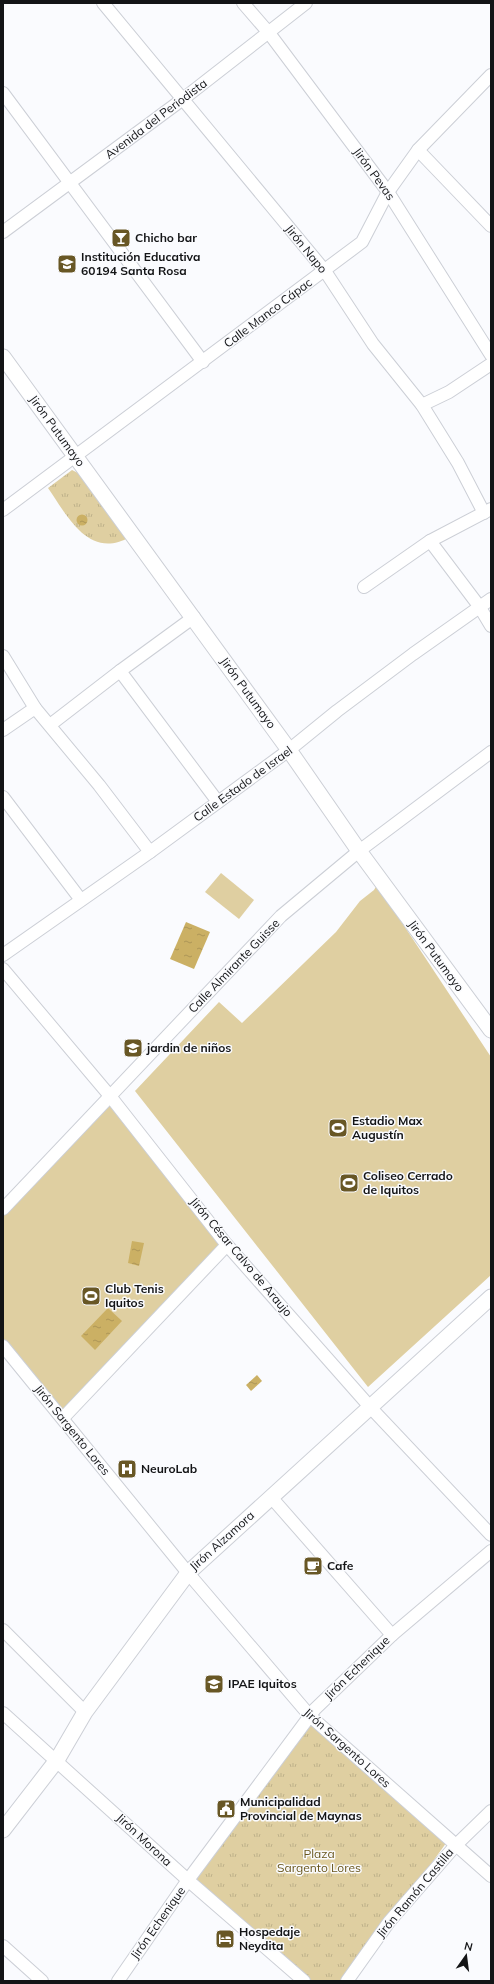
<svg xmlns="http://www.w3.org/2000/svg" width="494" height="1984" font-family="Mulish,sans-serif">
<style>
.park{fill:url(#park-tufts)}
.pitch{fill:#dfcfa1}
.water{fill:url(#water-ripples)}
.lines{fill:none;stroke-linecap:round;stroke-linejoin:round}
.minor-casing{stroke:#cccfd6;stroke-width:14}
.tertiary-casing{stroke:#cccfd6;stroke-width:17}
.minor{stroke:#fff;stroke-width:12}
.tertiary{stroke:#fff;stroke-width:15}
.labels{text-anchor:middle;stroke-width:3;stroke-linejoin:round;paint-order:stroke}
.street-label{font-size:12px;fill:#131416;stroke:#fafbfe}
.poi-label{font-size:12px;font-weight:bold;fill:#131416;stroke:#fafbfe;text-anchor:start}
.park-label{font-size:12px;fill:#69561c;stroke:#fafbfe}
</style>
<defs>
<pattern id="park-tufts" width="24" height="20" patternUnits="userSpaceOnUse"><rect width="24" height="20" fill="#dfcfa1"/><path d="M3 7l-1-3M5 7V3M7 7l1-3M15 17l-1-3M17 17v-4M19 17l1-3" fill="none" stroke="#beb18a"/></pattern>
<pattern id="water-ripples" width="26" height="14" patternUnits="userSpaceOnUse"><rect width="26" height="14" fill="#cbb064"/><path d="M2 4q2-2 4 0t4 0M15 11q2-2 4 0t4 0" fill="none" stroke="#ad9656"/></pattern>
</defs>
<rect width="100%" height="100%" fill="#fafbfe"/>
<g class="park">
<path d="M72,470l14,7 44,60c-41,23 -62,-20 -82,-49z"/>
<polygon points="310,1716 449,1839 347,1981 304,1981 190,1882"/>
</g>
<g class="pitch">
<polygon points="221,873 254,900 239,919 205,892"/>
<polygon points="377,885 491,1057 491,1275 368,1387 135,1091 219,1002 242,1023 336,932 360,901 374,890"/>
<polygon points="110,1096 227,1245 63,1418 3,1346 3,1209"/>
</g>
<g class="water">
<circle cx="82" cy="520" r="5.5"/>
<polygon points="186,922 210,932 194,969 170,959"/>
<polygon points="132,1241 144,1243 139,1266 128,1263"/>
<polygon points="108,1308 122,1321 95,1350 81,1336"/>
<polygon points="257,1375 262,1381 251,1391 246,1385"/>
</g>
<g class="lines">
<g class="minor-casing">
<g id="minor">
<polyline points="103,3 325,271 373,344 422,405 458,463 484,513"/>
<polyline points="243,3 269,33 388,192 491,355"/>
<polyline points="3,93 203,362"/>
<polyline points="418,150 491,226"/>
<polyline points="3,232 183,99 306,3"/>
<polyline points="422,405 449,392 491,364"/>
<polyline points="3,510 362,242 388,192 418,150 491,75"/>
<polyline points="430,541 479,606 491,626"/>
<polyline points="364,587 430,541 491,509"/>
<polyline points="3,656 35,708 99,785 150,852"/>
<polyline points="120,671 218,802"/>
<polyline points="50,725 120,671 194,617"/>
<polyline points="3,730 35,708"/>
<polyline points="3,797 81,900"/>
<polyline points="3,955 150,852 289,750 337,711 413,654 491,599"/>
<polyline points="3,969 110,1096 227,1245 371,1408 491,1535"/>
<polyline points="3,1209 281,916 359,851 491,752"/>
<polyline points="3,1346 188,1573 310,1716 491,1876"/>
<polyline points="63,1418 227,1245"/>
<polyline points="271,1497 392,1635"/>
<polyline points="3,1630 85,1712"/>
<polyline points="3,1713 190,1882 304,1981"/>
<polyline points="3,1946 42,1981"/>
<polyline points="118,1981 188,1880 315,1709 392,1635 491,1551"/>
<polyline points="347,1981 389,1922 456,1845 491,1811"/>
</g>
</g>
<g class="tertiary-casing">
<g id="tertiary">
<polyline points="3,357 289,750 359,851 491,1030"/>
<polyline points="3,1830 57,1760 85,1712 188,1573 491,1297"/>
</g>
</g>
<use href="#minor" class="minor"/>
<use href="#tertiary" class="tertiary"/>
</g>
<defs>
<g id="bar-square" transform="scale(1)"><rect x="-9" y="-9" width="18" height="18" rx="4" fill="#685725" stroke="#fafbfe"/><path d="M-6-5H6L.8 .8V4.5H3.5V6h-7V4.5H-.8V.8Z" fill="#fff"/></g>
<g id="school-square" transform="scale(1)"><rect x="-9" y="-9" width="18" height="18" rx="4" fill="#685725" stroke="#fafbfe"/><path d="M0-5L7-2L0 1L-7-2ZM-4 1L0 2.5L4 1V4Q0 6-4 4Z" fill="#fff"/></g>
<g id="stadium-square" transform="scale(1)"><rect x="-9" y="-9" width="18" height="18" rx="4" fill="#685725" stroke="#fafbfe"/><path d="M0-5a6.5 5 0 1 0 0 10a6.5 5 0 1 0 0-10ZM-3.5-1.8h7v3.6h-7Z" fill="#fff"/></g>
<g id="hospital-square" transform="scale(1)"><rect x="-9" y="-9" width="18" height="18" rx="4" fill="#685725" stroke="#fafbfe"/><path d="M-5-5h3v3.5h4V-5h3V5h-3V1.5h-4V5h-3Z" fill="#fff"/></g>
<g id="cafe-square" transform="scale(1)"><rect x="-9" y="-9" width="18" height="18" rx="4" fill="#685725" stroke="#fafbfe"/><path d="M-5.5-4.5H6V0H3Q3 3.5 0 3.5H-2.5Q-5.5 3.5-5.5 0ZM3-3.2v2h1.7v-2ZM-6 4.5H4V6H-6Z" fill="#fff"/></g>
<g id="university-square" transform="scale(1)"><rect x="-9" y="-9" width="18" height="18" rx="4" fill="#685725" stroke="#fafbfe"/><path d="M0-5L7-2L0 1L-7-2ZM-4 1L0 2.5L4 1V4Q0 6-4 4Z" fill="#fff"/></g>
<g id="civic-square" transform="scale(1)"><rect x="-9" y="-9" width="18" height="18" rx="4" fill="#685725" stroke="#fafbfe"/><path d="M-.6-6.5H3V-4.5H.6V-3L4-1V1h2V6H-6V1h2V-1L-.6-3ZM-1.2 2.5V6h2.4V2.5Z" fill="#fff"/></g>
<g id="hotel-square" transform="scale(1)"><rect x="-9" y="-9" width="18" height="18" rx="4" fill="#685725" stroke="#fafbfe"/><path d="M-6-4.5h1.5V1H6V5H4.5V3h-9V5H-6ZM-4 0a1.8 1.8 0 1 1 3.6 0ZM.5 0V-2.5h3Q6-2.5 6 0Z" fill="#fff"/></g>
</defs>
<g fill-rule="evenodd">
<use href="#bar-square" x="121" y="238"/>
<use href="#school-square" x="67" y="264"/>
<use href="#school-square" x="133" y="1048"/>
<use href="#stadium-square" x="338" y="1128"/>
<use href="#stadium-square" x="349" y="1183"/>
<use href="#stadium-square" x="91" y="1296"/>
<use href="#hospital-square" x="127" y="1469"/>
<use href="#cafe-square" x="313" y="1566"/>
<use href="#university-square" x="214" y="1684"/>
<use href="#civic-square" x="226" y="1809"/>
<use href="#hotel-square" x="225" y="1939"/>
</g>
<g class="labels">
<g class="street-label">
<text transform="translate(156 119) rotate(-37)" y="4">Avenida del Periodista</text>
<text transform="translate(374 174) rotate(54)" y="4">Jirón Pevas</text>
<text transform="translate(306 249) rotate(51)" y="4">Jirón Napo</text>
<text transform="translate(268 313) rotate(-37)" y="4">Calle Manco Cápac</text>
<text transform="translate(57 431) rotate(54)" y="4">Jirón Putumayo</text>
<text transform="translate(248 693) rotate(54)" y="4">Jirón Putumayo</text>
<text transform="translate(243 784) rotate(-36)" y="4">Calle Estado de Israel</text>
<text transform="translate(436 956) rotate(54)" y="4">Jirón Putumayo</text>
<text transform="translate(234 966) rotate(-46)" y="4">Calle Almirante Guisse</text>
<text transform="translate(241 1257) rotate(50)" y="4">Jirón César Calvo de Araujo</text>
<text transform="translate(72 1430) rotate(51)" y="4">Jirón Sargento Lores</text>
<text transform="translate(222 1541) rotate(-42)" y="4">Jirón Alzamora</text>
<text transform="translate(357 1668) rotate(-44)" y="4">Jirón Echenique</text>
<text transform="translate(347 1748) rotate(42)" y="4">Jirón Sargento Lores</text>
<text transform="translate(144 1840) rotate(43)" y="4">Jirón Morona</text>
<text transform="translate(415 1893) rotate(-50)" y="4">Jirón Ramón Castilla</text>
<text transform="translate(158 1923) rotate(-55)" y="4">Jirón Echenique</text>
</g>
<g class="poi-label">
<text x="135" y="242">Chicho bar</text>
<text x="81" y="261">Institución Educativa<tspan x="81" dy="14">60194 Santa Rosa</tspan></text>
<text x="147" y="1052">jardin de niños</text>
<text x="352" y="1125">Estadio Max<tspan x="352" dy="14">Augustín</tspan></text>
<text x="363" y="1180">Coliseo Cerrado<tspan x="363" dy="14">de Iquitos</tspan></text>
<text x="105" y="1293">Club Tenis<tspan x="105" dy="14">Iquitos</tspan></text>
<text x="141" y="1473">NeuroLab</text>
<text x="327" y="1570">Cafe</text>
<text x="228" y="1688">IPAE Iquitos</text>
<text x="240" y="1806">Municipalidad<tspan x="240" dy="14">Provincial de Maynas</tspan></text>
<text x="239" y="1936">Hospedaje<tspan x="239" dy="14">Neydita</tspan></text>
</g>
<g class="park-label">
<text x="319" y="1858">Plaza<tspan x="319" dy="14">Sargento Lores</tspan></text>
</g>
</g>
<rect width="494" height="1984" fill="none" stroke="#131416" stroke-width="8"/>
<g transform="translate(466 1956) rotate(14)" stroke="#fafbfe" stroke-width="3" paint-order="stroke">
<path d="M0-3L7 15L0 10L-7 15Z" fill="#131416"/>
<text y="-6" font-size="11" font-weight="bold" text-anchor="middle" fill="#131416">N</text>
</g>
</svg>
